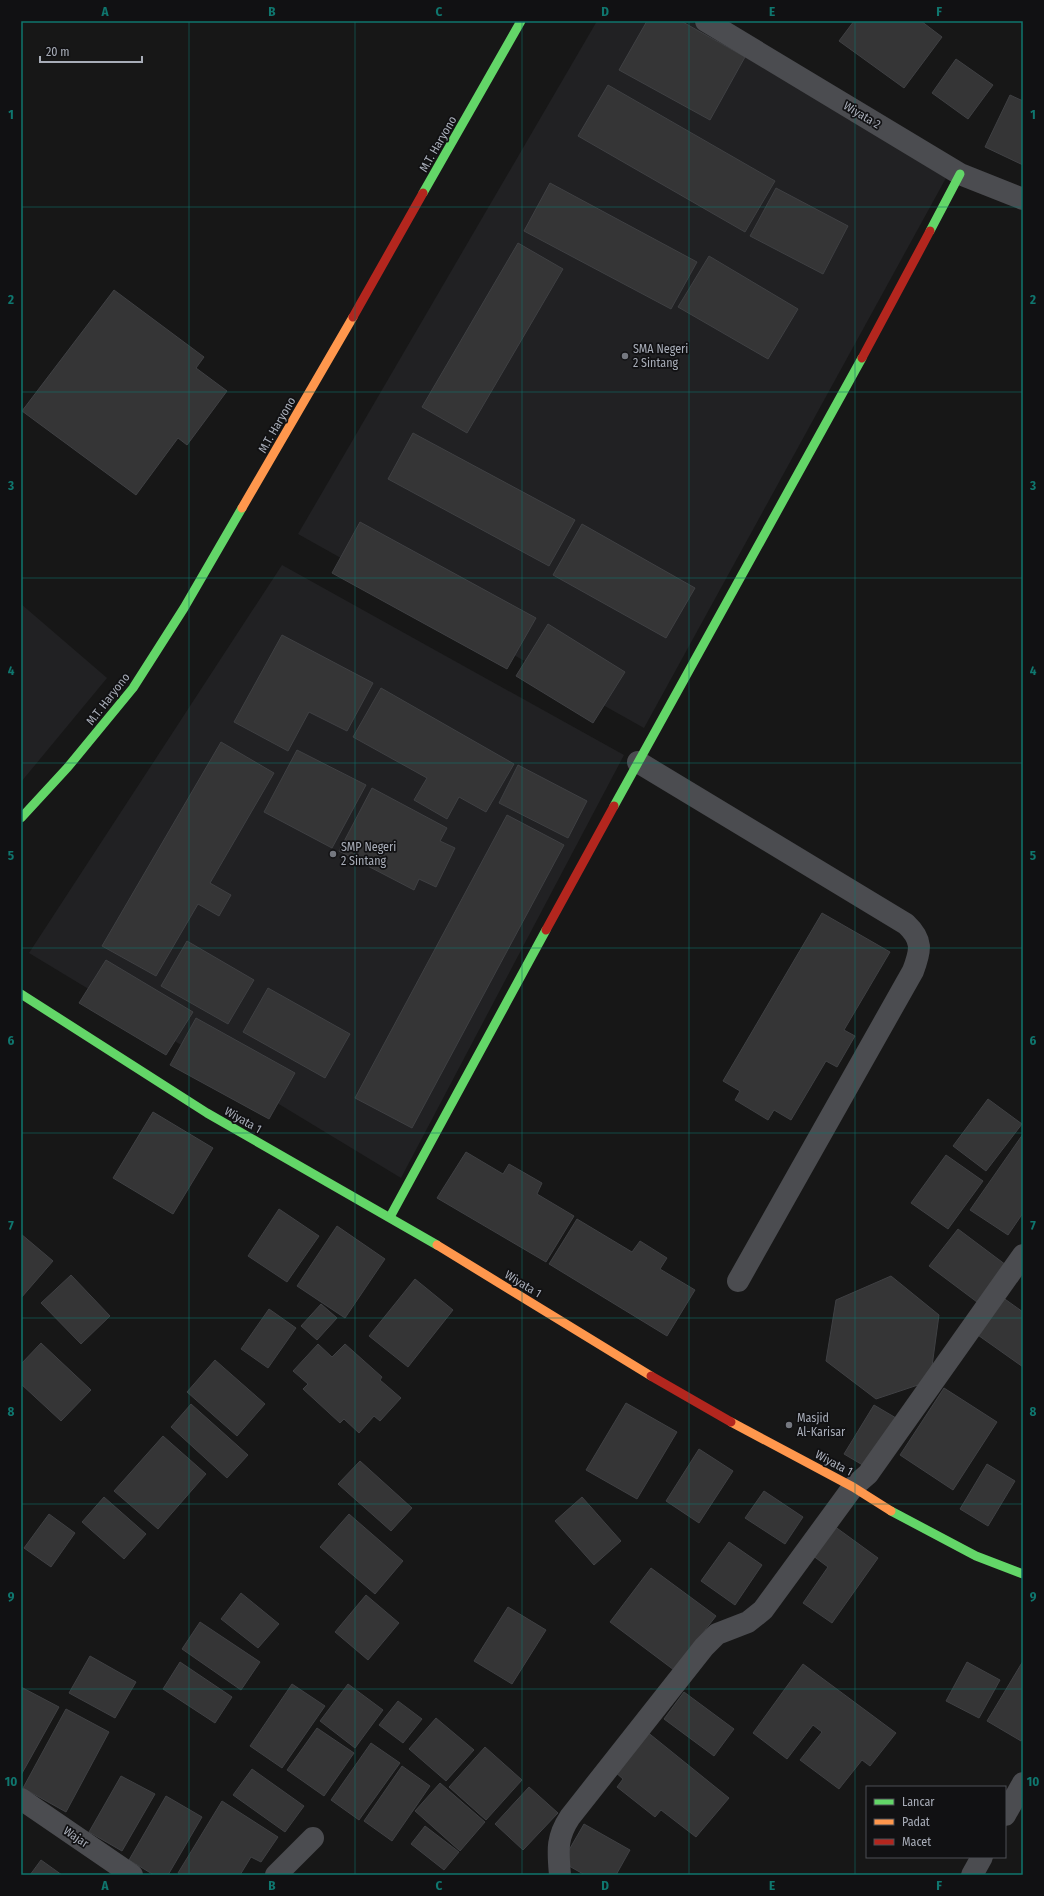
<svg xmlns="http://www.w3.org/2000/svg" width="1044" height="1896" font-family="'Fira Sans Condensed',sans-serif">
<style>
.built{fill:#212123}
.building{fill:#353536;stroke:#3f4043}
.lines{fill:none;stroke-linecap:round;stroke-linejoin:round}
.street{stroke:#4b4c50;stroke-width:22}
.fast{stroke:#63d668;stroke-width:9}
.slow{stroke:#ff974d;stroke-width:9}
.jam{stroke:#b3261e;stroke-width:9}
.grid{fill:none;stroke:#0f766e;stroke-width:1;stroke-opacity:0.55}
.poi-dot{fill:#757880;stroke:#111113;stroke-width:1.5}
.labels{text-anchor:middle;stroke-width:3.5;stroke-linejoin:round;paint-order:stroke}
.street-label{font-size:12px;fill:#a8adb8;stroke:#111113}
.poi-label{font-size:12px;fill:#a8adb8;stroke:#111113;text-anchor:start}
.neatline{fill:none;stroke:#0f766e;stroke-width:1.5}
.grid-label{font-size:13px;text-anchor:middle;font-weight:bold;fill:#0f766e}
</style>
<rect width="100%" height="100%" fill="#171717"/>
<g class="built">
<polygon points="597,21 691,21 946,178 644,728 298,534"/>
<polygon points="282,565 624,755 401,1178 29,953"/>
<polygon points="21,604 107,678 21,782"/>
</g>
<g class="building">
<polygon points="647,21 681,21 745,57 710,120 619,70"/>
<polygon points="854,21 921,21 942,37 904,88 839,41"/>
<polygon points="956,59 993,85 968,119 932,93"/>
<polygon points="608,85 775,181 745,232 578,136"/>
<polygon points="1010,95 1023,101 1023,165 985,147"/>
<polygon points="550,183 697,262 671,309 524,231"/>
<polygon points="776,188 848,226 823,274 750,236"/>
<polygon points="518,243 563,269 467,433 422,407"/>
<polygon points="709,256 798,309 768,359 678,307"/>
<polygon points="114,290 204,357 196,368 227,391 187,445 178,438 136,495 22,411"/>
<polygon points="413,433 575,520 549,566 388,479"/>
<polygon points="360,522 536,618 507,669 332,573"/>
<polygon points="582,524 695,588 666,638 553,575"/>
<polygon points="548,624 625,672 593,723 516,676"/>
<polygon points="282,635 373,683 347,731 309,712 288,751 234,722"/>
<polygon points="381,688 514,764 486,812 459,797 447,819 414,800 427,778 353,737"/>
<polygon points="221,742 274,773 210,883 231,895 219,916 198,904 156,976 102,946"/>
<polygon points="297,750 366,785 332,848 264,812"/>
<polygon points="518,765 587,801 568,838 499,803"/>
<polygon points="372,788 447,828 440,841 455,848 436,887 419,879 414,890 339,851"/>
<polygon points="507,815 564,845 412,1128 355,1098"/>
<polygon points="822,913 890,952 844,1030 855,1036 837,1067 826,1061 791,1120 774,1110 768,1120 735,1100 740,1091 723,1081"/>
<polygon points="187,941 254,980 228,1024 161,986"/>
<polygon points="106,960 193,1012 166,1055 79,1003"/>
<polygon points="268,988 350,1034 325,1078 243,1032"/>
<polygon points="196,1018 295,1073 269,1119 170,1065"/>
<polygon points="988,1099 1022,1124 986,1171 953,1146"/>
<polygon points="153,1112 213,1148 173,1214 113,1178"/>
<polygon points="1023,1134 1023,1213 1008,1235 970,1210"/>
<polygon points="466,1152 503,1174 509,1164 542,1183 537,1194 574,1216 546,1262 437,1198"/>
<polygon points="946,1155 983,1181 948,1229 911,1203"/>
<polygon points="279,1209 319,1236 287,1282 248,1256"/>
<polygon points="577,1219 632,1252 640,1241 667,1258 660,1269 695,1290 667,1336 549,1264"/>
<polygon points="337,1226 385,1259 345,1318 297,1286"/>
<polygon points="958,1229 1006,1265 977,1302 929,1266"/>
<polygon points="21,1234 53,1261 21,1298"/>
<polygon points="71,1275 110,1316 81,1344 41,1303"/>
<polygon points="891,1276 939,1315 930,1381 876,1399 826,1361 836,1300"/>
<polygon points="415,1279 453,1310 408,1367 369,1336"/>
<polygon points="1002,1297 1023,1312 1023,1367 975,1333"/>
<polygon points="321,1304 337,1318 317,1340 301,1326"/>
<polygon points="269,1309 296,1328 268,1368 241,1349"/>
<polygon points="41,1343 91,1390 61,1421 21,1384 21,1364"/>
<polygon points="318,1344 332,1357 345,1344 382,1377 380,1380 401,1398 380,1421 374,1416 359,1433 344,1419 340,1423 303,1389 308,1384 293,1371"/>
<polygon points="215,1360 265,1404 237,1436 187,1392"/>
<polygon points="944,1388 997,1422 953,1490 900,1455"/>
<polygon points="626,1403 677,1432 637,1499 586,1470"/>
<polygon points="191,1404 248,1455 227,1478 171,1427"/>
<polygon points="874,1405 896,1418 866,1467 844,1454"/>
<polygon points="163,1436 206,1474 158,1529 114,1491"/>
<polygon points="699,1449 733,1471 699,1523 666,1501"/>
<polygon points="360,1461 412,1508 391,1531 338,1484"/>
<polygon points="987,1464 1015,1481 988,1526 960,1509"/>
<polygon points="764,1491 803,1517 785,1544 745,1518"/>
<polygon points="104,1497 146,1534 124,1559 82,1522"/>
<polygon points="582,1497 621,1541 594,1565 555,1521"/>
<polygon points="49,1514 75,1533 51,1567 24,1548"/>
<polygon points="349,1514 403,1561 375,1594 320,1547"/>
<polygon points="834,1526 878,1558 832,1623 803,1603 828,1567 812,1555"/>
<polygon points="729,1542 762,1565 735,1605 701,1581"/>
<polygon points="651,1568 716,1616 674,1670 610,1622"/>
<polygon points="241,1593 279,1624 258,1648 221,1619"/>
<polygon points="366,1595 399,1623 368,1660 335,1632"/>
<polygon points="508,1607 546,1630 512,1684 474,1661"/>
<polygon points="200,1622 260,1662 241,1690 182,1649"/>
<polygon points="90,1656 136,1682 115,1718 69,1693"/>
<polygon points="1023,1661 1023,1737 1021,1741 987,1721"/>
<polygon points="180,1662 232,1697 215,1723 163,1689"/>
<polygon points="967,1662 1000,1680 979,1718 946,1701"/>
<polygon points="803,1664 896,1733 870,1766 862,1760 839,1789 800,1760 822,1732 813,1725 787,1759 753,1733"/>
<polygon points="292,1684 325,1706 282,1768 250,1746"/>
<polygon points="348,1684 383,1710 355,1748 320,1721"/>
<polygon points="21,1687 59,1707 21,1775"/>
<polygon points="684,1692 734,1729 714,1756 664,1719"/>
<polygon points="398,1701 422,1719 403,1743 379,1725"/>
<polygon points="66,1709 109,1732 66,1812 23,1788"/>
<polygon points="436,1718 474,1750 446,1781 409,1749"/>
<polygon points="317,1728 354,1753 324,1796 287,1770"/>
<polygon points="646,1731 729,1798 696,1837 661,1810 655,1817 617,1787 623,1779 614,1771"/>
<polygon points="371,1743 400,1763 359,1820 331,1800"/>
<polygon points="485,1747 522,1780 486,1820 449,1787"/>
<polygon points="402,1766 430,1786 392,1841 364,1821"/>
<polygon points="252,1769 304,1806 285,1832 233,1795"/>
<polygon points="121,1776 155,1794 122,1851 89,1832"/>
<polygon points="440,1783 485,1822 460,1851 415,1811"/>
<polygon points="529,1787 558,1813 523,1850 495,1824"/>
<polygon points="166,1796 202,1817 168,1875 154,1875 129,1860"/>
<polygon points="222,1801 278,1837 261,1862 251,1857 240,1875 182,1875 178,1873"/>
<polygon points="584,1824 630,1850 616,1875 585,1875 562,1862"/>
<polygon points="425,1826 459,1852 444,1870 411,1844"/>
<polygon points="41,1860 62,1875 30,1875"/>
</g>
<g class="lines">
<g class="street">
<polyline points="706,21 960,174 1023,199"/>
<path d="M638,762l268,162c17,16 15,26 7,47l-175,310"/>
<polyline points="21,1799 132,1875"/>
<polyline points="1005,1815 1023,1783"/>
<polyline points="276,1875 313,1838"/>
<path d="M560,1875c-2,-24 -4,-37 10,-58l134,-170 13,-13 31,-12 15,-12 90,-123 15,-13 155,-219"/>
<polyline points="972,1875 982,1857"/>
</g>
<g class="fast">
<polyline points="423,193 521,21"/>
<polyline points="930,231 960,174"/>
<polyline points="614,806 862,358"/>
<polyline points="21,818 68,767 133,688 184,608 242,508"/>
<polyline points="21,994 207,1113 437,1245"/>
<polyline points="390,1217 546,930"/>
<polyline points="891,1511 976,1556 1023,1574"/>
</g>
<g class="slow">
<polyline points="242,508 353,317"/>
<polyline points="437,1245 651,1376"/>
<polyline points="731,1422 853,1487 891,1511"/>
</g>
<g class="jam">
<polyline points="353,317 423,193"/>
<polyline points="862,358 930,231"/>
<polyline points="546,930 614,806"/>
<polyline points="651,1376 731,1422"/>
</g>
</g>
<path class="grid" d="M189,21v1854M355,21v1854M522,21v1854M689,21v1854M855,21v1854M21,207h1002M21,392h1002M21,578h1002M21,763h1002M21,948h1002M21,1133h1002M21,1318h1002M21,1504h1002M21,1689h1002"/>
<g class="poi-dot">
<circle cx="625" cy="356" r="4"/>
<circle cx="333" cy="854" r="4"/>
<circle cx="789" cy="1425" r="4"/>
</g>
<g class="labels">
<g class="street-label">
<text transform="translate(862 115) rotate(31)" y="4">Wiyata 2</text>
<text transform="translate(438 144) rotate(-60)" y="4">M.T. Haryono</text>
<text transform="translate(277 425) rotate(-60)" y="4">M.T. Haryono</text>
<text transform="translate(108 699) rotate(-52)" y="4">M.T. Haryono</text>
<text transform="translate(243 1120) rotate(30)" y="4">Wiyata 1</text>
<text transform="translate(523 1284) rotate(31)" y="4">Wiyata 1</text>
<text transform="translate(834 1463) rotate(28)" y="4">Wiyata 1</text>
<text transform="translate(76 1837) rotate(34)" y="4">Wajar</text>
</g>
<g class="poi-label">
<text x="633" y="353">SMA Negeri<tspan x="633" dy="14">2 Sintang</tspan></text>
<text x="341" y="851">SMP Negeri<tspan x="341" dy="14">2 Sintang</tspan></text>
<text x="797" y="1422">Masjid<tspan x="797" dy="14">Al-Karisar</tspan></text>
</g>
</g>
<rect width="1044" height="1896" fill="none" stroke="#111113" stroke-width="44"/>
<rect x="866" y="1786" width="140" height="72" fill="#111113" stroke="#4d4f55"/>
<rect x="874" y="1799" width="20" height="6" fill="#63d668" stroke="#4d4f55"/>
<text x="902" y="1806" font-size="12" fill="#a8adb8">Lancar</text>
<rect x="874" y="1819" width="20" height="6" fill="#ff974d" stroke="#4d4f55"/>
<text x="902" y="1826" font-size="12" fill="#a8adb8">Padat</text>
<rect x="874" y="1839" width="20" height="6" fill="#b3261e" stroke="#4d4f55"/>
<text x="902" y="1846" font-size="12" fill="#a8adb8">Macet</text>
<path d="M40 56v6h102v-6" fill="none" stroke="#a8adb8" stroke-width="2"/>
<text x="46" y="56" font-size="12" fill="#a8adb8" stroke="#111113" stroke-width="3" paint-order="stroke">20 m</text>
<rect x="22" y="22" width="1000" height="1852" class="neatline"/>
<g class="grid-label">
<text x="105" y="16">A</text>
<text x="272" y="16">B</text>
<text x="439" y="16">C</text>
<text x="605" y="16">D</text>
<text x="772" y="16">E</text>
<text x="939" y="16">F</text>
<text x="11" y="119">1</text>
<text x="1033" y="119">1</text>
<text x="11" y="304">2</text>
<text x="1033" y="304">2</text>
<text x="11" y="490">3</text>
<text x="1033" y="490">3</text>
<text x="11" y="675">4</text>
<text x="1033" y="675">4</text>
<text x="11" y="860">5</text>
<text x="1033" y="860">5</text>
<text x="11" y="1045">6</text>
<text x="1033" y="1045">6</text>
<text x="11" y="1230">7</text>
<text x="1033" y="1230">7</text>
<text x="11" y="1416">8</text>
<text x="1033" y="1416">8</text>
<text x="11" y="1601">9</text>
<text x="1033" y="1601">9</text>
<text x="11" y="1786">10</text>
<text x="1033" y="1786">10</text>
<text x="105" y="1890">A</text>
<text x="272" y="1890">B</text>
<text x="439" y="1890">C</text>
<text x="605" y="1890">D</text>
<text x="772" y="1890">E</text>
<text x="939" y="1890">F</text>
</g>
</svg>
